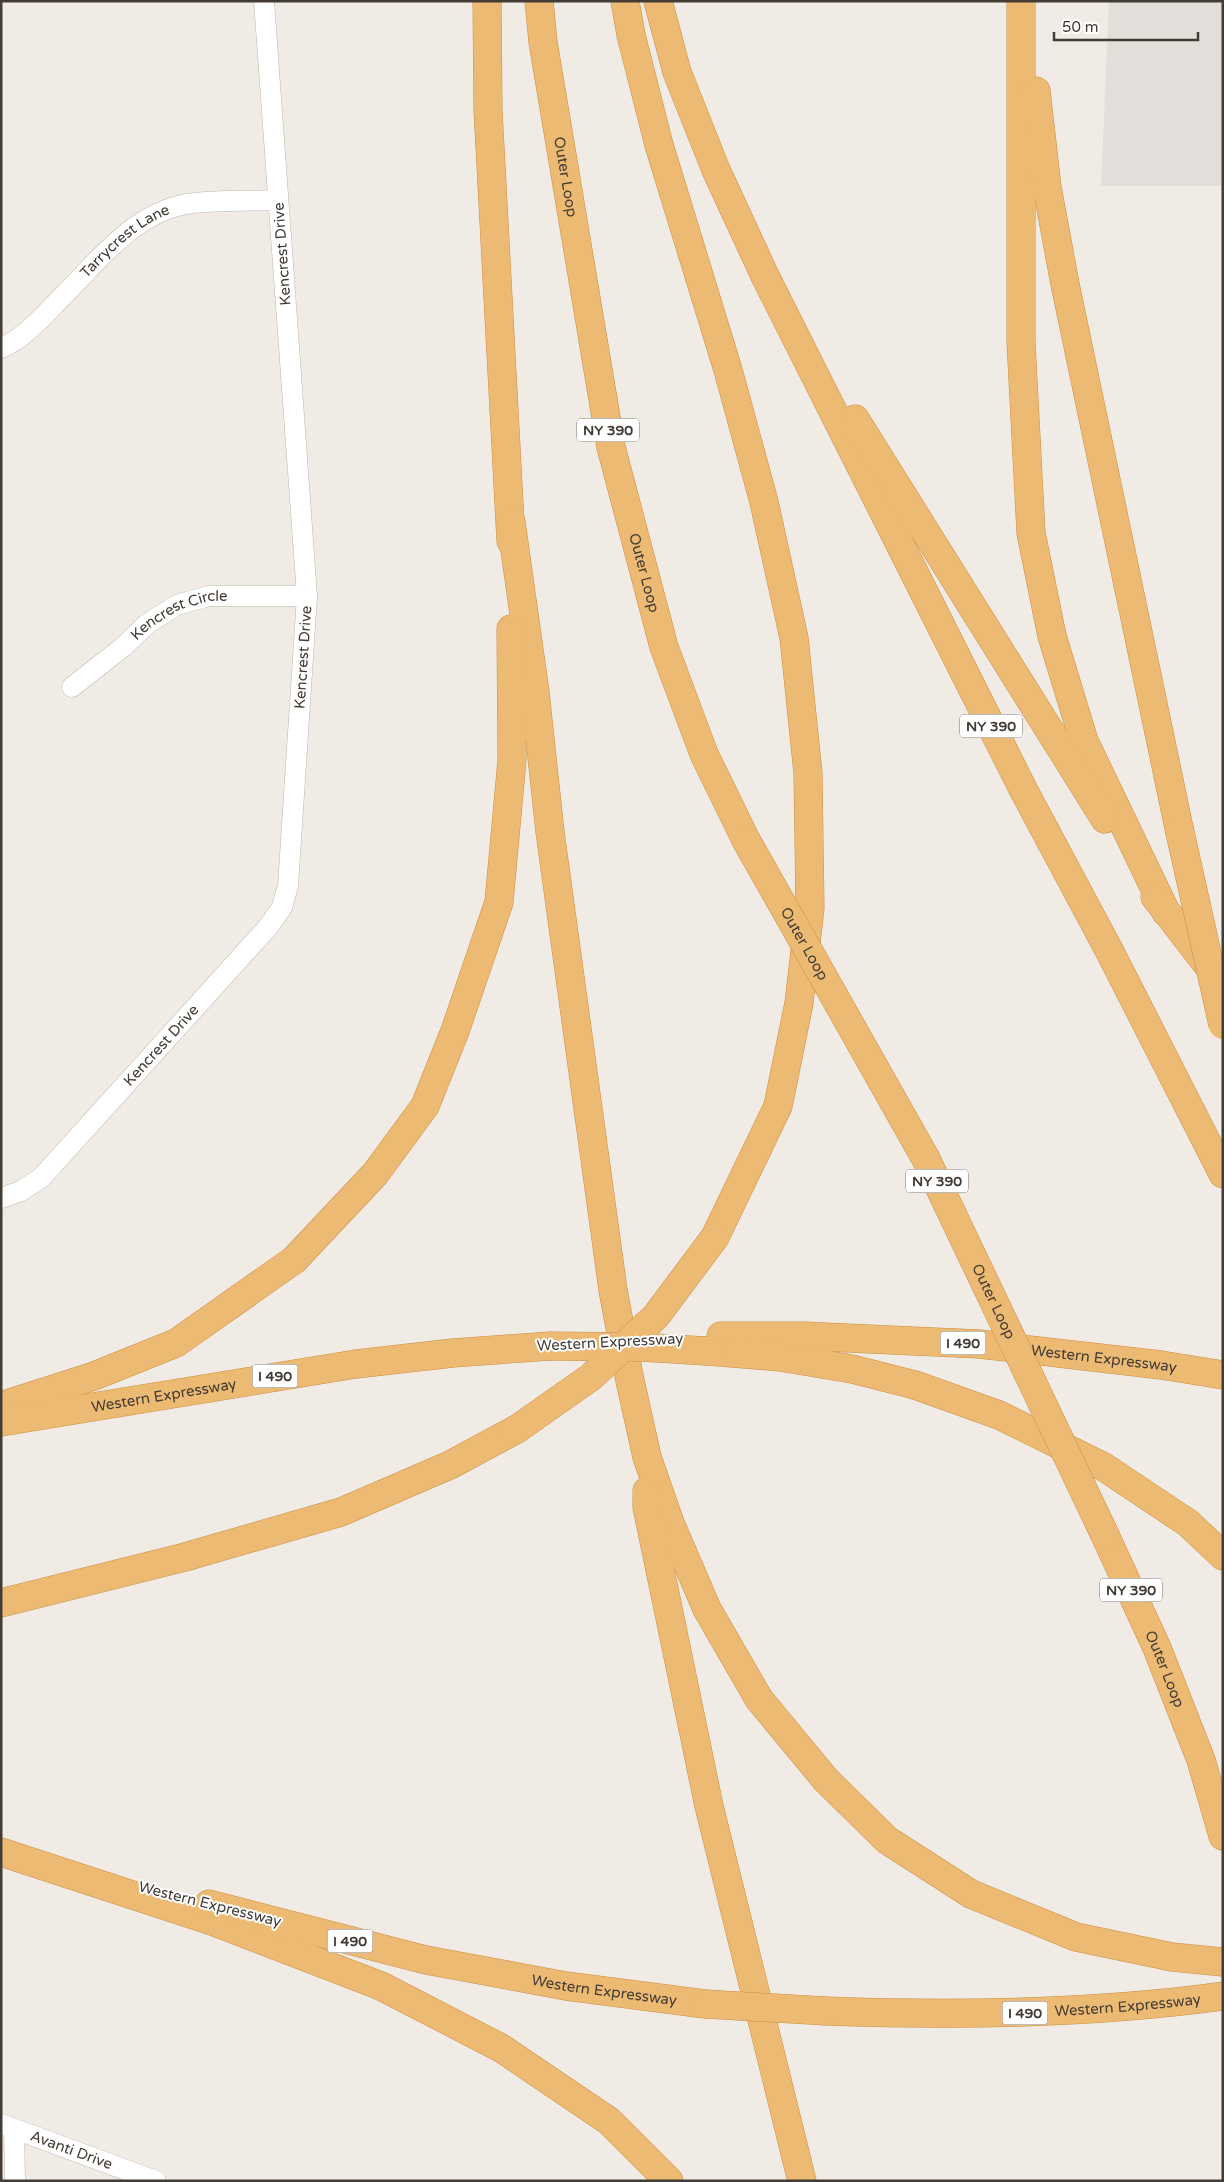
<svg xmlns="http://www.w3.org/2000/svg" width="1224" height="2182" font-family="'Varela Round',sans-serif">
<style>
.industrial{fill:#e2deda}
.lines{fill:none;stroke-linecap:round;stroke-linejoin:round}
.minor-casing{stroke:#bdb6ac;stroke-width:21}
.highway-casing{stroke:#cb8e44;stroke-width:29}
.minor{stroke:#fff;stroke-width:20}
.highway{stroke:#edba73;stroke-width:28}
.highway-bridge-casing{stroke:#cb8e44;stroke-width:29;stroke-linecap:butt}
.highway-bridge{stroke:#edba73;stroke-width:28}
.labels{text-anchor:middle;stroke-width:4;stroke-linejoin:round;paint-order:stroke}
.shield{fill:#fff;stroke:#7b7672;stroke-width:1}
.shield-label{font-size:14px;font-weight:bold;fill:#423c35}
.street-label{font-size:15px;fill:#423c35;stroke:#fff}
</style>
<rect width="100%" height="100%" fill="#f0ece5"/>
<polygon class="industrial" points="1109,1 1223,1 1223,186 1101,186"/>
<g class="lines">
<g class="minor-casing">
<g id="minor">
<path id="s1" d="M1,348c24,-10 43,-33 61,-51 36,-36 71,-83 124,-93 26,-4 64,-3 92,-4"/>
<path id="s2" d="M72,687l51,-40 24,-23 30,-19 32,-9h98"/>
<path id="s3" d="M1,1198l20,-7 20,-13 228,-252 13,-19 6,-21 19,-290 -43,-595"/>
<path id="s4" d="M1,2124l155,57"/>
<polyline points="14,2129 15,2181"/>
</g>
</g>
<g class="highway-casing">
<g id="highway">
<polyline points="487,1 488,110 511,541"/>
<path id="s5" d="M539,1l4,41 68,405 53,200 40,107 42,86"/>
<polyline points="625,1 631,35 659,145 728,370 764,502 794,638 808,773 810,908 799,1003 778,1106 715,1237"/>
<polyline points="658,1 677,72 716,170 765,276 1024,791 1110,952 1223,1174"/>
<polyline points="1021,1 1021,342 1031,533 1052,636 1084,741 1166,912"/>
<polyline points="1036,91 1047,187 1065,284 1179,828"/>
<polyline points="855,419 1105,819"/>
<polyline points="511,522 535,692 550,832 613,1290 629,1376 647,1457 670,1523 707,1609 759,1699 826,1780 887,1840 971,1894 1076,1937 1172,1957 1223,1962"/>
<polyline points="1155,897 1213,972"/>
<path id="s6" d="M721,1336h83l175,8 182,21 62,10"/>
<polyline points="707,1351 780,1357 852,1369 915,1385 999,1415 1104,1467 1188,1523 1223,1556"/>
<polyline points="1,1406 94,1376 176,1343 294,1260 375,1174 425,1106 455,1031 499,902 512,760 511,629"/>
<path id="s7" d="M1,1422l355,-58 97,-11 97,-7"/>
<polyline points="647,1491 647,1507 709,1806 802,2181"/>
<path id="s8" d="M1104,1533l53,115 44,112 22,76"/>
<polyline points="1,1603 185,1557 341,1512 450,1465 517,1429"/>
<polyline points="1,1852 212,1921 381,1986 501,2048 609,2121 669,2181"/>
<path id="s9" d="M209,1904l217,56 140,26 139,18"/>
<path id="s10" d="M826,2011c133,5 265,3 397,-15"/>
</g>
</g>
<use href="#minor" class="minor"/>
<use href="#highway" class="highway"/>
<g class="highway-bridge-casing">
<g id="highway-bridge">
<polyline points="1179,828 1223,1025"/>
<path id="s11" d="M746,840l180,319 178,374"/>
<polyline points="550,1346 640,1347 707,1351"/>
<polyline points="517,1429 591,1377 656,1316 715,1237"/>
<polyline points="705,2004 826,2011"/>
</g>
</g>
<use href="#highway-bridge" class="highway-bridge"/>
</g>
<g class="labels">
<g class="shield">
<rect x="577" y="418.5" width="62" height="23" rx="4"/>
<rect x="960" y="714.5" width="62" height="23" rx="4"/>
<rect x="906" y="1169.5" width="62" height="23" rx="4"/>
<rect x="940.5" y="1331.5" width="45" height="23" rx="4"/>
<rect x="252.5" y="1364.5" width="45" height="23" rx="4"/>
<rect x="1100" y="1578.5" width="62" height="23" rx="4"/>
<rect x="327.5" y="1929.5" width="45" height="23" rx="4"/>
<rect x="1002.5" y="2001.5" width="45" height="23" rx="4"/>
</g>
<g class="shield-label">
<text x="608" y="435">NY 390</text>
<text x="991" y="731">NY 390</text>
<text x="937" y="1186">NY 390</text>
<text x="963" y="1348">I 490</text>
<text x="275" y="1381">I 490</text>
<text x="1131" y="1595">NY 390</text>
<text x="350" y="1946">I 490</text>
<text x="1025" y="2018">I 490</text>
</g>
<g class="street-label">
<text dy="5" stroke="none"><textPath href="#s5" startOffset="178">Outer Loop</textPath></text>
<text dy="5" stroke="none"><textPath href="#s1" startOffset="165">Tarrycrest Lane</textPath></text>
<text transform="translate(282 254) rotate(-94)" y="5">Kencrest Drive</text>
<text dy="5" stroke="none"><textPath href="#s5" startOffset="582">Outer Loop</textPath></text>
<text dy="5" stroke="none"><textPath href="#s2" startOffset="132">Kencrest Circle</textPath></text>
<text dy="5" stroke="none"><textPath href="#s3" startOffset="659">Kencrest Drive</textPath></text>
<text dy="5" stroke="none"><textPath href="#s11" startOffset="119">Outer Loop</textPath></text>
<text dy="5" stroke="none"><textPath href="#s3" startOffset="224">Kencrest Drive</textPath></text>
<text dy="5" stroke="none"><textPath href="#s11" startOffset="524">Outer Loop</textPath></text>
<text transform="translate(610 1342) rotate(-3)" y="5">Western Expressway</text>
<text dy="5" stroke="none"><textPath href="#s6" startOffset="384">Western Expressway</textPath></text>
<text dy="5" stroke="none"><textPath href="#s7" startOffset="165">Western Expressway</textPath></text>
<text dy="5" stroke="none"><textPath href="#s8" startOffset="149">Outer Loop</textPath></text>
<text transform="translate(210 1904) rotate(14)" y="5">Western Expressway</text>
<text dy="5" stroke="none"><textPath href="#s9" startOffset="405">Western Expressway</textPath></text>
<text dy="5" stroke="none"><textPath href="#s10" startOffset="302">Western Expressway</textPath></text>
<text dy="5" stroke="none"><textPath href="#s4" startOffset="75">Avanti Drive</textPath></text>
</g>
</g>
<rect width="1224" height="2182" fill="none" stroke="#423c35" stroke-width="5"/>
<path d="M1054 32v8h144v-8" fill="none" stroke="#423c35" stroke-width="2.5"/>
<text x="1062" y="32" font-size="15" fill="#423c35" stroke="#ffffff" stroke-width="4" paint-order="stroke">50 m</text>
</svg>
